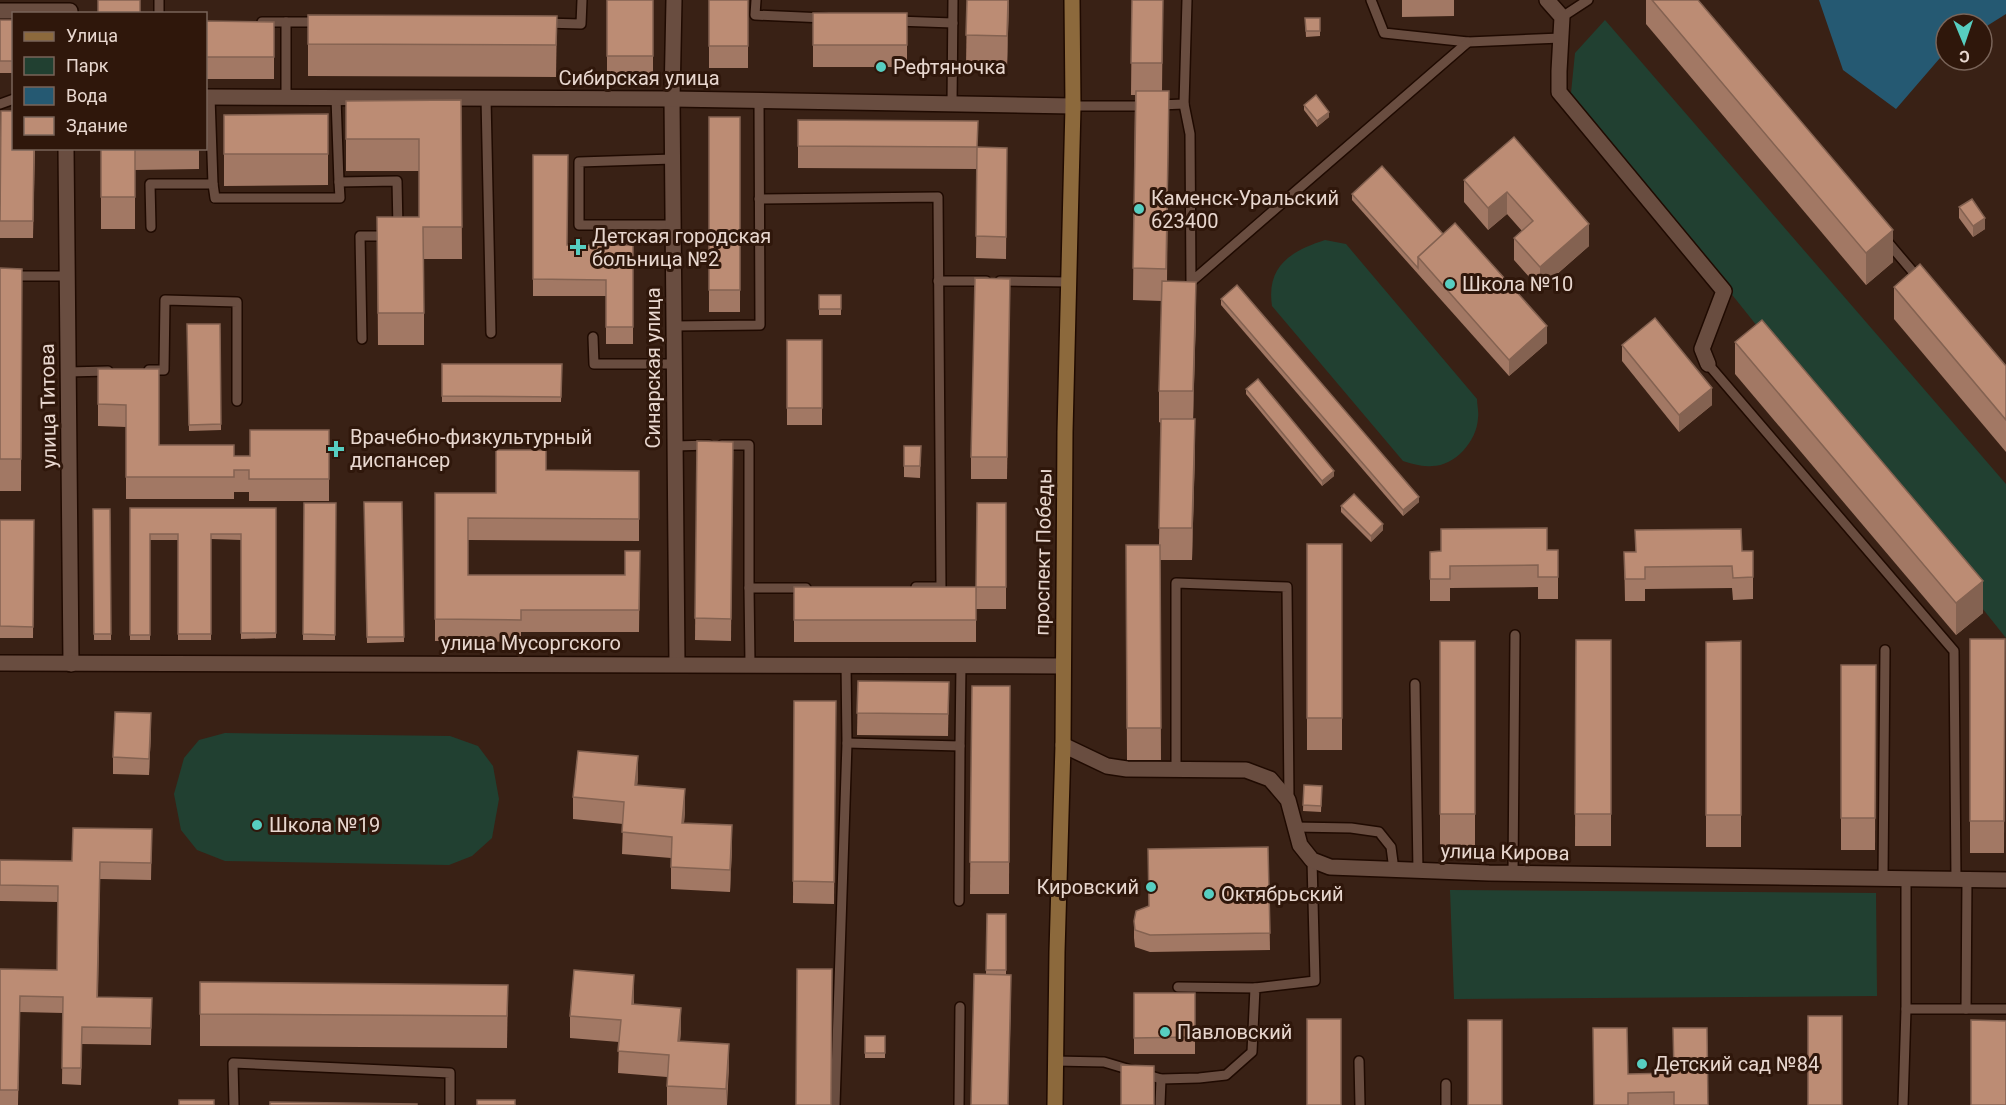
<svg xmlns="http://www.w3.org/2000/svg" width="2006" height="1105" font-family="Roboto,sans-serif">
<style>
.green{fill:#214031}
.water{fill:#255972}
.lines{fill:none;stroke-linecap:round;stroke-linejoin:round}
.service-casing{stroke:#1f0a01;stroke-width:12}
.minor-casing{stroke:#1f0a01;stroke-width:18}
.secondary-casing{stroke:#1f0a01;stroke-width:18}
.service{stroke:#694d40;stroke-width:9}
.minor{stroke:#694d40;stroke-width:15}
.secondary{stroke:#8c693c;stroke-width:15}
.wall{fill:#a27864}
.shaded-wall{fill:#846251}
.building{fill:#bc8c74;stroke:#846251;stroke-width:1.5}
.poi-dot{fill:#57cec1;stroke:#2f170b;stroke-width:2}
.labels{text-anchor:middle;stroke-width:6;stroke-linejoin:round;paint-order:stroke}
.poi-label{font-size:20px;fill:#e8d7cf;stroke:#2f170b;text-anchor:start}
.street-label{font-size:20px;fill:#e8d7cf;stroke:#2f170b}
</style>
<rect width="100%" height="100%" fill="#392115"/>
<g class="green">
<polygon points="1605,20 2006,484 2006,638 1571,93 1575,53"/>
<path d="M1325,240l21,4 131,155c0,6 2,13 1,19 -1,23 -23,48 -46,48 -10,1 -19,-2 -29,-5l-131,-155c-6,-40 19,-55 53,-66z"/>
<polygon points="225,733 450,736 478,746 493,766 499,799 492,838 472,856 449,865 225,861 197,850 181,830 174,794 184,758 199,740"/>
<polygon points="1450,890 1876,893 1877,996 1454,999"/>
</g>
<polygon class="water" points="1819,0 2006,0 2006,14 1982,29 1982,24 1946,24 1946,51 1896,109 1843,70"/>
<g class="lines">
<g class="service-casing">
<g id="service">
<polyline points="756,0 755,15 825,18"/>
<polyline points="1371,0 1384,33 1468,42 1561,38"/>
<polyline points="159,14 159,0"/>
<polyline points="1562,17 1588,0"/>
<polyline points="896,21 953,23"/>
<polyline points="262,22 321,22"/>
<polyline points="544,23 581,24 582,0"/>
<polyline points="286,97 286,22"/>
<polyline points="336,98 339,182 397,181 398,229"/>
<polyline points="486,98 491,333"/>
<polyline points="0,104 14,99"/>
<polyline points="952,104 953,0"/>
<polyline points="1184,104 1190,134 1191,282 1468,42"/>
<polyline points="1159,105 1184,104 1187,0"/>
<polyline points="1073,106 1145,106"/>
<polyline points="673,159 579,162 579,225 673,225"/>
<polyline points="213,184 215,198 340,198 339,182"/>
<polyline points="759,199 938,197 941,587 916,587"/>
<polyline points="151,227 150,184 213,184 210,97"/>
<polyline points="1885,239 1919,279"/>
<polyline points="0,276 67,276"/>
<polyline points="938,281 986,281"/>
<polyline points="1000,281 1069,282"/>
<polyline points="674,326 760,325 759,100"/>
<polyline points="593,337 594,364 674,364"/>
<polyline points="362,339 360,236 388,236"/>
<polyline points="1708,364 1954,651 1956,879"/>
<polyline points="149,370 164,370 165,300 237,302 237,401"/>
<polyline points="68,372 108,371"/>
<polyline points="722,445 749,445 749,588 806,588"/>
<polyline points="675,446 709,445"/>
<polyline points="749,588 750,664"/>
<polyline points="1415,684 1418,871"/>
<polyline points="847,743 960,746 961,665"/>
<polyline points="1176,770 1176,583 1287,587 1289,799"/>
<polyline points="1295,827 1351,828 1379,832 1391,847 1394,870"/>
<polyline points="1513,874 1515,635"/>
<polyline points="1883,878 1885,650"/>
<polyline points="959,901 960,746"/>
<polyline points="1178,987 1255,988"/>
<polyline points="1906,1009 2006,1009"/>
<polyline points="1966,1009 1967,879"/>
<polyline points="1055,1061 1104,1062 1161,1079 1199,1078 1226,1075 1252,1052 1255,988 1315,981 1312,860"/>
<polyline points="1359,1061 1360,1105"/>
<polyline points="1446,1084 1446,1105"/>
<polyline points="234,1105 233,1063 450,1073 450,1105"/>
<polyline points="835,1105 847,743 846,664"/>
<polyline points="959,1105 960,1007"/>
<polyline points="1160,1105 1161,1079"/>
<polyline points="1903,1105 1906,1009 1906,878"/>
</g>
</g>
<g class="minor-casing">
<g id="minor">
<polyline points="674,0 672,99 677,664"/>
<polyline points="1547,0 1562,17 1559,71 1559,92 1724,291 1702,349 1708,364"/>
<polyline points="0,11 70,11"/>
<polyline points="206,97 672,99 1073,106"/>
<polyline points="66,148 71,664"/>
<polyline points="0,663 1063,666"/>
<polyline points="1063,745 1107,766 1127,769 1246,770 1270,779 1288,800 1300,845 1312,860 1330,867 1489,873 2006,880"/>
</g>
</g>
<g class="secondary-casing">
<polyline id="secondary" points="1055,1105 1057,952 1063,745 1065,432 1073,106 1072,0"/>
</g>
<use href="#service" class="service"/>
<use href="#minor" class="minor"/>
<use href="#secondary" class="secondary"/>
</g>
<g class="wall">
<rect x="607" y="0" width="46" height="78"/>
<rect x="709" y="0" width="39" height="68"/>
<polygon points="967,0 1009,0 1007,68 966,67"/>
<polygon points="1132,0 1163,0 1162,91 1169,91 1167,282 1196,314 1193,419 1195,451 1192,560 1160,560 1161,760 1127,760 1126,545 1159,545 1161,423 1159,422 1159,391 1162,301 1133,300 1135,95 1131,95"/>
<polygon points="1402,0 1454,0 1454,16 1402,17"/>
<polygon points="1646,0 1698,0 1893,262 1866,285 1646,24"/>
<rect x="813" y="13" width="94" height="54"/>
<polygon points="308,15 557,16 556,77 308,76"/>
<polygon points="1305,18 1320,18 1320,36 1306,37"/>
<rect x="0" y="20" width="14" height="53"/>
<polygon points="206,21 274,22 274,79 206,79"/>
<polygon points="461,100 462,259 424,259 424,345 378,345 377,217 419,217 419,171 346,171 346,101"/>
<polygon points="1304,105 1329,117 1317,127 1304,110"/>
<polygon points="328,114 328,185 224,186 224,115"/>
<rect x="709" y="117" width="31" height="195"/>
<polygon points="798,120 978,147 1007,148 1006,259 976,258 977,169 798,168"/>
<polygon points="1514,137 1589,246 1540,289 1514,260 1514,238 1522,231 1507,214 1488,230 1464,202 1464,180"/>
<polygon points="35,148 33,238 0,238 0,207"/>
<polygon points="101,148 199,148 199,169 135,170 135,229 101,229"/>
<polygon points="533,155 567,245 633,245 633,344 606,344 606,296 533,296"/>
<polygon points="1352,194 1443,234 1547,343 1509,376 1352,200"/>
<polygon points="1959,207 1985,229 1973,237 1959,218"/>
<polygon points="0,268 22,269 21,491 0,491"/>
<polygon points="1010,279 1007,479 971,479 971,457"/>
<polygon points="1894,287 2006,366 2006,452 1894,319"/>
<rect x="819" y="295" width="22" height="20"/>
<polygon points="1221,299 1419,502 1403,516 1221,305"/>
<polygon points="187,324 220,324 221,430 189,431"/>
<rect x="787" y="340" width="35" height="85"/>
<polygon points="1735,342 1983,613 1956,635 1735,374"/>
<polygon points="1622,345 1712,405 1679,432 1622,361"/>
<polygon points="442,364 562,364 561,402 442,402"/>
<polygon points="98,369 159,445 234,456 250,456 329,430 329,501 249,501 249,492 234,492 234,499 126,499 126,427 98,426"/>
<polygon points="1246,389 1334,476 1322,486 1246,394"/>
<polygon points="697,441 733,442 731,641 695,640"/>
<polygon points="904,446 921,446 920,478 904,477"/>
<polygon points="546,470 639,471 639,541 468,540 468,575 625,575 640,551 639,632 521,632 521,642 435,641 435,493 496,493"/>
<polygon points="364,502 402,502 404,642 367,643"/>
<polygon points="304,503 336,503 335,640 303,640"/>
<polygon points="977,503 1006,503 1006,609 976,609"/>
<polygon points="1341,506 1383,530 1371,542 1341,512"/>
<polygon points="130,508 276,508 276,638 241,639 241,540 211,539 211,640 178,640 178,540 150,540 150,640 130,640"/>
<polygon points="93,509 110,509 111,640 94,640"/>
<polygon points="0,520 34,520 33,638 0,638"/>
<rect x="1307" y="544" width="35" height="206"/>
<polygon points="1558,550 1558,599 1538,599 1538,587 1450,588 1450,601 1430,601 1430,552"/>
<polygon points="1753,551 1753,599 1733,600 1732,588 1645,589 1645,601 1625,601 1624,552"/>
<rect x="794" y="587" width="182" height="55"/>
<polygon points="1970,639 2005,639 2004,853 1970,853"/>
<polygon points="1576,640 1611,640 1611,846 1575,846"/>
<rect x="1440" y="641" width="35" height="205"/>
<polygon points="1741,641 1741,847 1706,847 1706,642"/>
<polygon points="1841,665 1876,665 1875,850 1841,850"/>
<polygon points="858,681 949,682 948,736 857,735"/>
<polygon points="972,686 1010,686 1009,894 970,894"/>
<polygon points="794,701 836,701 834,904 793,903"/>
<polygon points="151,730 149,775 113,774 113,757"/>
<polygon points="638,778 637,785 685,811 684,823 732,847 730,892 671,889 671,858 622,854 623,824 573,819 573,797"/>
<polygon points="1304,785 1322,786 1321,812 1303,811"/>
<polygon points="152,829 151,880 100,879 98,997 152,998 151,1045 82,1044 81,1085 62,1084 63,1013 20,1012 18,1105 0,1105 0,969 57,970 58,902 0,901 0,860 72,861"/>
<polygon points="1268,847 1270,950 1150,952 1135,947 1134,938 1134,921 1149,906"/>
<polygon points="987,914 1006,914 1006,975 1011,1007 986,975"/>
<polygon points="200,982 508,985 507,1048 200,1046"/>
<rect x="1134" y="993" width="61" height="61"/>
<polygon points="634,997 634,1004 681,1030 680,1041 729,1066 727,1105 667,1105 667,1077 618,1073 619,1042 570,1038 570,1016"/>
<rect x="865" y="1036" width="20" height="22"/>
<polygon points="1628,1074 1708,1105 1594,1105"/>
</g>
<g class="shaded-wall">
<polygon points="1008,0 1009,0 1007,68 1007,36"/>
<polygon points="1329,112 1329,117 1317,127 1317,121"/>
<polygon points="1507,192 1507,214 1488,230 1488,208"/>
<polygon points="1985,218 1985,229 1973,237 1973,226"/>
<polygon points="1589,224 1589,246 1540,289 1540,267"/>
<polygon points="1893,230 1893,262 1866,285 1866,253"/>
<polygon points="1196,282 1196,314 1193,423 1193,391"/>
<polygon points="1547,326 1547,343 1509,376 1509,360"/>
<polygon points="1712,388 1712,405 1679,432 1679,415"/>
<polygon points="1195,419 1195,451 1192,560 1192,528"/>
<polygon points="1334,471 1334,476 1322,486 1322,481"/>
<polygon points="1419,497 1419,502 1403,516 1403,510"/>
<polygon points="1383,524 1383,530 1371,542 1371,536"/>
<polygon points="1983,581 1983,613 1956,635 1956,603"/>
<polygon points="151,713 151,730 149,775 149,759"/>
<polygon points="638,756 638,778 635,807 635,785"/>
<polygon points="685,789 685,811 682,845 682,823"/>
<polygon points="732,825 732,847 730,892 730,870"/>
<polygon points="634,975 634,997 632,1026 632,1004"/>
<polygon points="1011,975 1011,1007 1008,1105"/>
<polygon points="681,1008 681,1030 678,1063 678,1041"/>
<polygon points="729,1044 729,1066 726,1105 726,1089"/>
</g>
<g class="building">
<rect x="98" y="0" width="42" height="14"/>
<rect x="607" y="0" width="46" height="56"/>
<rect x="709" y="0" width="39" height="46"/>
<polygon points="967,0 1008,0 1007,36 966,35"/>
<polygon points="1132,0 1163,0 1162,63 1131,63"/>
<polygon points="1652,0 1698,0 1893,230 1866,253"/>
<rect x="813" y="13" width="94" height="32"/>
<polygon points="308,15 557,16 556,45 308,44"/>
<polygon points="1305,18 1320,18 1320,31 1306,31"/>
<rect x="0" y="20" width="14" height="41"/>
<polygon points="206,21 274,22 274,57 206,57"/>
<polygon points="1136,91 1169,91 1166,269 1133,268"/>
<polygon points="1316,95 1329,112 1317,121 1304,105"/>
<polygon points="461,100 462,227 423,227 424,313 378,313 377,217 419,217 419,139 346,139 346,101"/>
<polygon points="1,111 14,111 14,148 34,148 33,221 0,221"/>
<polygon points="328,114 328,154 224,154 224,115"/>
<rect x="709" y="117" width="31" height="173"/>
<polygon points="798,120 978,121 977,147 798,146"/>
<polygon points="1514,137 1589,224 1540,267 1514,238 1533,221 1507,192 1488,208 1464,180"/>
<polygon points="977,147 1007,148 1006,237 976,236"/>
<rect x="101" y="148" width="34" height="49"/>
<polygon points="533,155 568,155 567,245 633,245 633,327 606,327 606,280 533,279"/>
<polygon points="1382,166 1443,234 1418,257 1418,268 1352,194"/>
<polygon points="1972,199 1985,218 1973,226 1959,207"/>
<polygon points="1455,223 1547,326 1509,360 1418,257"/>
<polygon points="1920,264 2006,366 2006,420 1894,287"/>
<polygon points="0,268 22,269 21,459 0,459"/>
<polygon points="975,278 1010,279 1007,457 971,457"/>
<polygon points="1162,281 1196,282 1193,391 1159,391"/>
<polygon points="1237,285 1419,497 1403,510 1221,299"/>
<rect x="819" y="295" width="22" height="14"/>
<polygon points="1655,318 1712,388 1679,415 1622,345"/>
<polygon points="1762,320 1983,581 1956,603 1735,342"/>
<polygon points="187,324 220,324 221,424 189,425"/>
<rect x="787" y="340" width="35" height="68"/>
<polygon points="442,364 562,364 561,397 442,396"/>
<polygon points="98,369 159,369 159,445 234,445 234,456 250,456 250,430 329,430 329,479 249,479 249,470 234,470 234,477 126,477 126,405 98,404"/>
<polygon points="1258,379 1334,471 1322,481 1246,389"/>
<polygon points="1161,419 1195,419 1192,528 1159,528"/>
<polygon points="697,441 733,442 731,619 695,618"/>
<polygon points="904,446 921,446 920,466 904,466"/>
<polygon points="496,450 546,450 546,470 639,471 639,519 468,518 468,575 625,575 625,551 640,551 639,610 521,610 521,620 435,619 435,493 496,493"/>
<polygon points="1354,494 1383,524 1371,536 1341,506"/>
<polygon points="364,502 402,502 404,637 367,637"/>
<polygon points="304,503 336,503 335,635 303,634"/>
<polygon points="977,503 1006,503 1006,587 976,587"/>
<polygon points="130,508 276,508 276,633 241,633 241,534 211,534 211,634 178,634 178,534 150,534 150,635 130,635"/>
<polygon points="93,509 110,509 111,634 94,634"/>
<polygon points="0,520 34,520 33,627 0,626"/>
<polygon points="1547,528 1547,550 1558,550 1558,577 1538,577 1538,565 1450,566 1450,579 1430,579 1430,552 1441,551 1441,529"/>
<polygon points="1741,529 1742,551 1753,551 1753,577 1733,578 1732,566 1645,567 1645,579 1625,579 1624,552 1636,552 1635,530"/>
<rect x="1307" y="544" width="35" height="174"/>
<polygon points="1126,545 1160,545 1161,728 1127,728"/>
<rect x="794" y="587" width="182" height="33"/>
<polygon points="1970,639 2005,639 2004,821 1970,821"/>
<polygon points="1576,640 1611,640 1611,814 1575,814"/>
<rect x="1440" y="641" width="35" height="173"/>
<polygon points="1741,641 1741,815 1706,815 1706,642"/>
<polygon points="1841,665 1876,665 1875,818 1841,818"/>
<polygon points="858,681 949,682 948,714 857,713"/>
<polygon points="972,686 1010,686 1009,862 970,862"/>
<polygon points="794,701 836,701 834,882 793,881"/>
<polygon points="115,712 151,713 149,759 113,757"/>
<polygon points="578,751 638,756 635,785 685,789 682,823 732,825 730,870 671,867 672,837 622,832 624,802 573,797"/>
<polygon points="1304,785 1322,786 1321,806 1303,805"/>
<polygon points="73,828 152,829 151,863 100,862 97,997 152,998 151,1028 82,1027 81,1068 62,1068 63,997 20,996 18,1090 0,1090 0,969 57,970 58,886 0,885 0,860 72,861"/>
<polygon points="1268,847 1270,933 1150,935 1135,930 1134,921 1136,911 1149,906 1148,849"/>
<polygon points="987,914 1006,914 1006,970 986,970"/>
<polygon points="797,969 832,969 831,1105 796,1105"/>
<polygon points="574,970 634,975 632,1004 681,1008 678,1041 729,1044 726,1089 667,1086 669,1055 618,1051 621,1020 570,1016"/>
<polygon points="974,974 1011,975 1008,1105 971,1105"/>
<polygon points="200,982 508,985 507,1016 200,1014"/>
<polygon points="1134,993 1195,993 1195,1037 1134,1038"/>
<rect x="1808" y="1016" width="34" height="89"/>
<rect x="1307" y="1019" width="34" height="86"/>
<rect x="1468" y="1020" width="34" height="85"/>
<polygon points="1971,1020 2006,1021 2006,1105 1971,1105"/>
<polygon points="1593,1028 1627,1028 1628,1074 1674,1073 1673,1028 1707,1028 1708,1105 1674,1105 1674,1092 1628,1093 1628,1105 1594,1105"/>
<rect x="865" y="1036" width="20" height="17"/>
<polygon points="1121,1065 1154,1066 1154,1105 1121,1105"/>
<rect x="179" y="1100" width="35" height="5"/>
<rect x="477" y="1100" width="38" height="5"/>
<polygon points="270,1102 417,1104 417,1105 270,1105"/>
</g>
<g class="poi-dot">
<circle cx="881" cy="67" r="6"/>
<circle cx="1139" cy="209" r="6"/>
<path d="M575 238h6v6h6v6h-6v6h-6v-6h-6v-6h6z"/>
<circle cx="1450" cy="284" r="6"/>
<path d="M333 440h6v6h6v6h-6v6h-6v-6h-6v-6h6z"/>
<circle cx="257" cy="825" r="6"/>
<circle cx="1151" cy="887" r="6"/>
<circle cx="1209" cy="894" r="6"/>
<circle cx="1165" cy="1032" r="6"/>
<circle cx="1642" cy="1064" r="6"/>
</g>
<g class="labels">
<g class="poi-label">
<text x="893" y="74">Рефтяночка</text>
<text x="1151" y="205">Каменск-Уральский<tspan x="1151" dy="23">623400</tspan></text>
<text x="592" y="243">Детская городская<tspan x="592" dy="23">больница №2</tspan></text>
<text x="1462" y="291">Школа №10</text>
<text x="350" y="444">Врачебно-физкультурный<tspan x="350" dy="23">диспансер</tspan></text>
<text x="269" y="832">Школа №19</text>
<text x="1139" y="894" text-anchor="end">Кировский</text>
<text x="1221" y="901">Октябрьский</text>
<text x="1177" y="1039">Павловский</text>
<text x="1654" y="1071">Детский сад №84</text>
</g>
<g class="street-label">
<text x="639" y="85">Сибирская улица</text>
<text transform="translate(653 368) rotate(-90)" y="7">Синарская улица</text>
<text transform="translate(48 406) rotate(-91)" y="7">улица Титова</text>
<text transform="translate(1043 552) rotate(-89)" y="7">проспект Победы</text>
<text x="531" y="650">улица Мусоргского</text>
<text transform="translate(1505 852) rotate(1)" y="7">улица Кирова</text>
</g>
</g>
<rect x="12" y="12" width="195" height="138" fill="#2f170b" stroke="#796459" stroke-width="1.5"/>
<rect x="24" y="32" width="30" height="9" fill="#8c693c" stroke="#796459" stroke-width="1.5"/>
<text x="66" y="42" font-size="18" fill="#e8d7cf">Улица</text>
<rect x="24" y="57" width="30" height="18" fill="#214031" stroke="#796459" stroke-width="1.5"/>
<text x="66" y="72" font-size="18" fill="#e8d7cf">Парк</text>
<rect x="24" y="87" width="30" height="18" fill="#255972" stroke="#796459" stroke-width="1.5"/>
<text x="66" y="102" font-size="18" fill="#e8d7cf">Вода</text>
<rect x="24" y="117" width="30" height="18" fill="#bc8c74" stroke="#796459" stroke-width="1.5"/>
<text x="66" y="132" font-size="18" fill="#e8d7cf">Здание</text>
<g transform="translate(1964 42) rotate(178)"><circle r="28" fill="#2f170b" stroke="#796459" stroke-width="1.5"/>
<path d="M0-4.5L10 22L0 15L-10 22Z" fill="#57cec1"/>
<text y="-9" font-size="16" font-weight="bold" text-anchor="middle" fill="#e8d7cf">С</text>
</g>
</svg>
